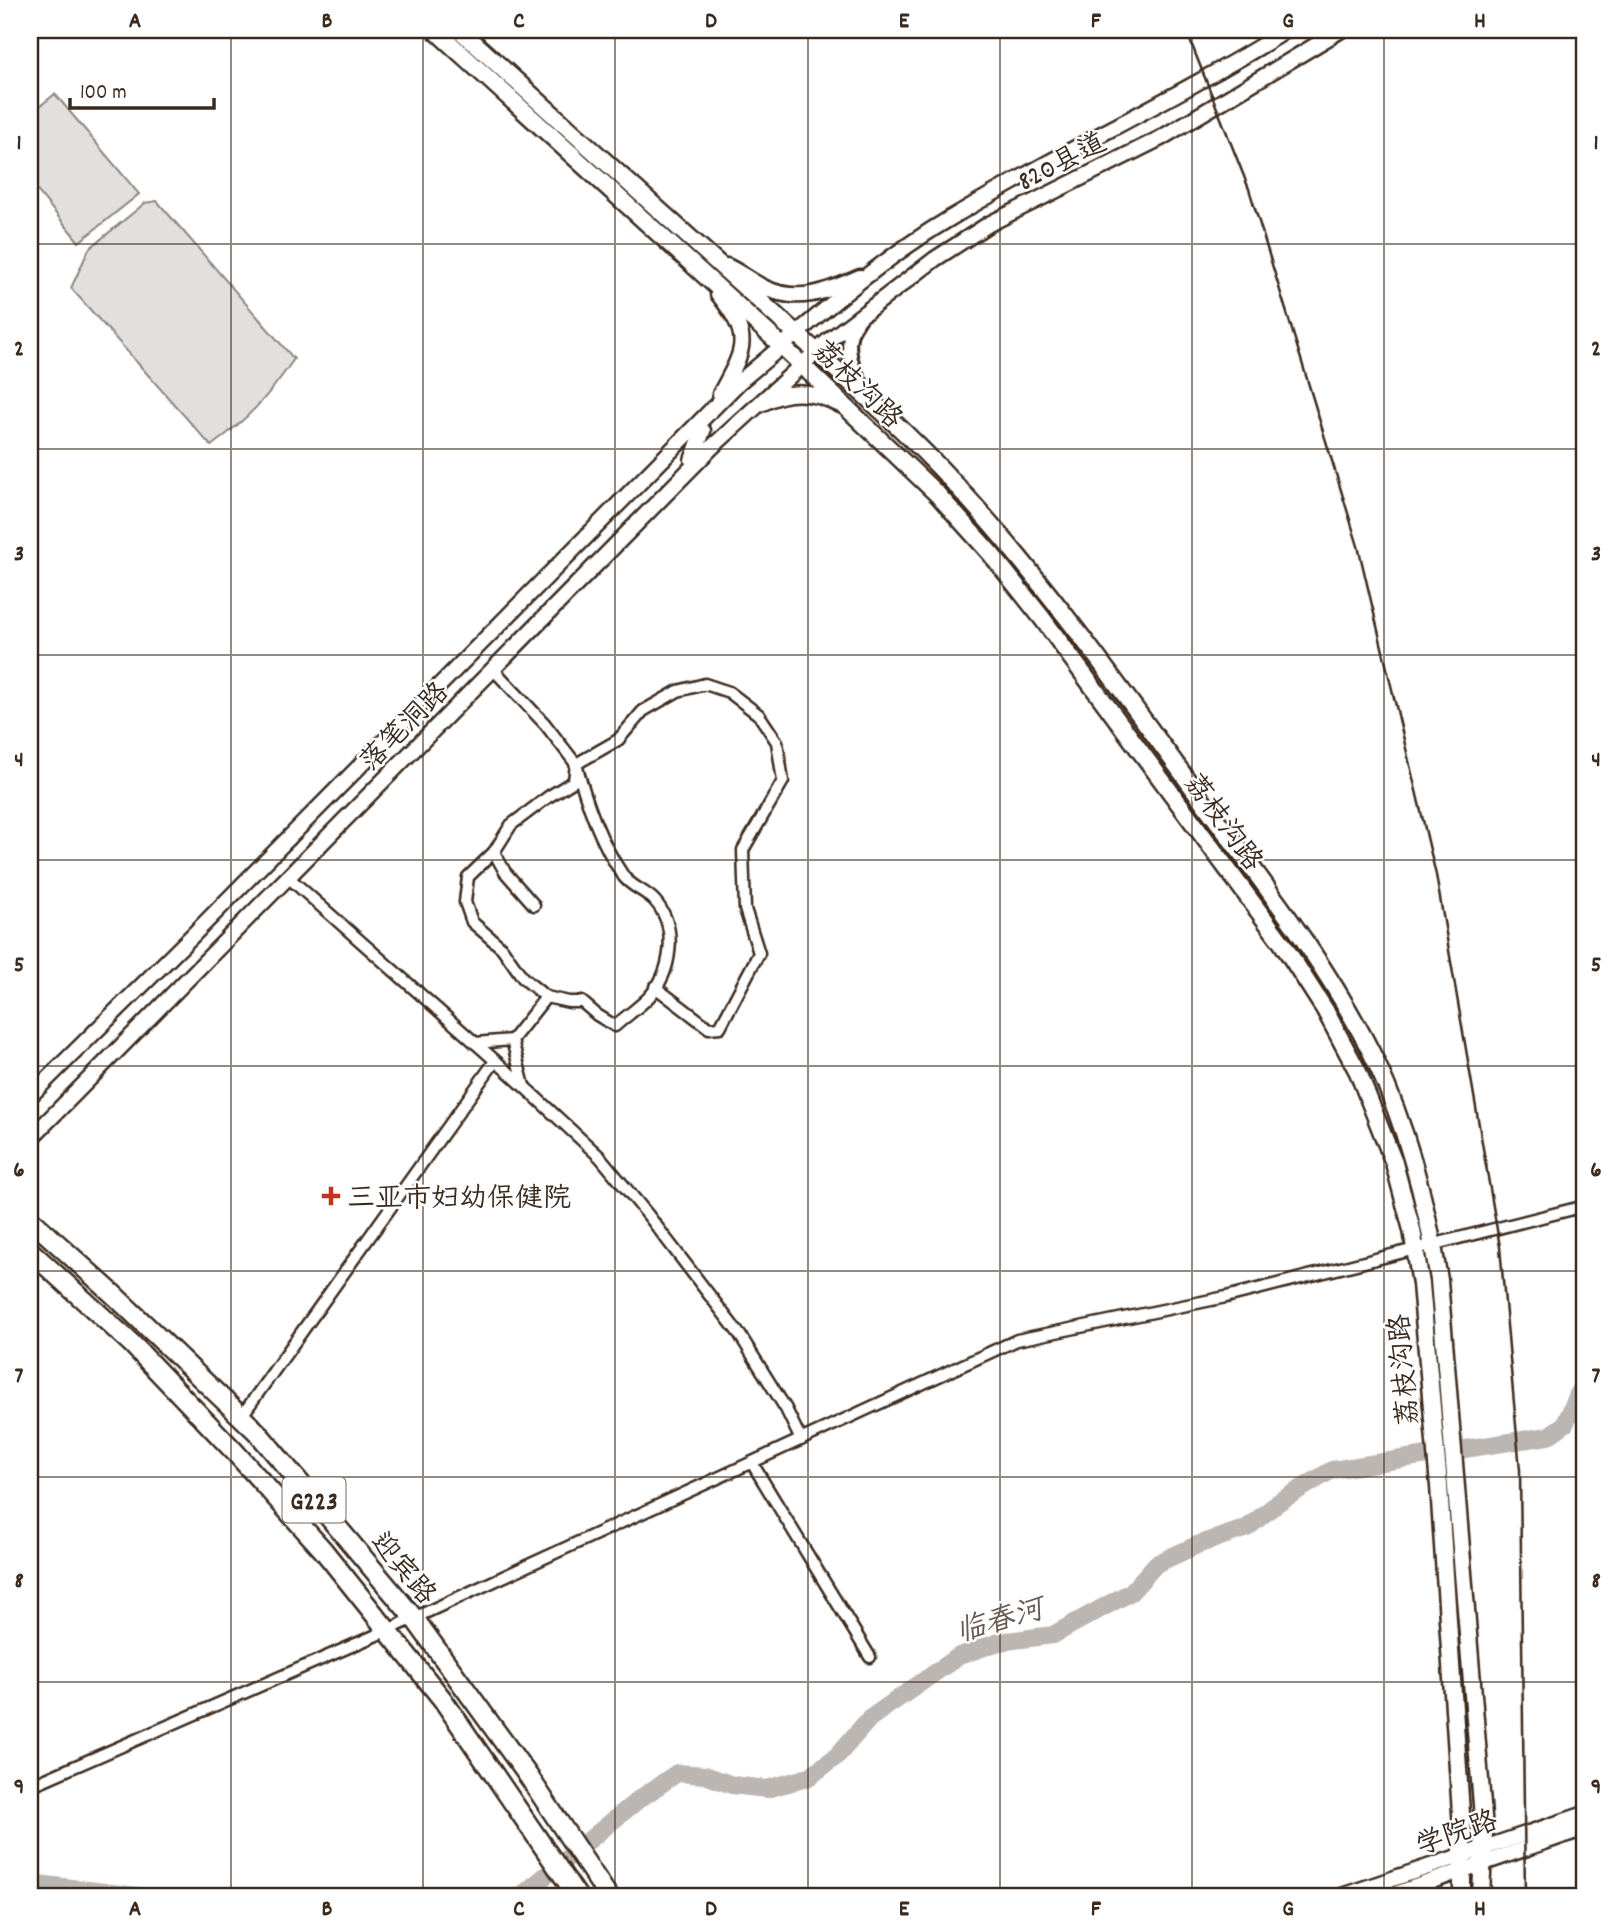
<svg xmlns="http://www.w3.org/2000/svg" width="1615" height="1926" font-family="Dekko,'LXGW WenKai TC',sans-serif">
<style>
.green{fill:#e2e0de;stroke:#8e857e;stroke-width:2}
.lines{fill:none;stroke-linecap:round;stroke-linejoin:round}
.river{stroke:#bcb6b3;stroke-width:18}
.minor-casing{stroke:#3b2a1e;stroke-width:15}
.tertiary-casing{stroke:#3b2a1e;stroke-width:18}
.secondary-casing{stroke:#3b2a1e;stroke-width:19}
.primary-casing{stroke:#3b2a1e;stroke-width:21}
.trunk-casing{stroke:#3b2a1e;stroke-width:23}
.minor{stroke:#fff;stroke-width:10}
.tertiary{stroke:#fff;stroke-width:12}
.secondary{stroke:#fff;stroke-width:14}
.primary{stroke:#fff;stroke-width:16}
.trunk{stroke:#fff;stroke-width:18}
.rail{stroke:#3b2a1e;stroke-width:2.5}
.grid{fill:none;stroke:#3b2a1e;stroke-width:2;stroke-opacity:0.55}
.poi-dot{fill:#c8321e;stroke:#fff;stroke-width:2.5}
.labels{text-anchor:middle;stroke-width:5;stroke-linejoin:round;paint-order:stroke}
.shield{fill:#fff;stroke:#766a62;stroke-width:2}
.shield-label{font-size:26px;font-weight:bold;fill:#3b2a1e}
.street-label{font-size:28px;fill:#3b2a1e;stroke:#fff}
.poi-label{font-size:28px;fill:#3b2a1e;stroke:#fff;text-anchor:start}
.water-label{font-size:30px;font-style:italic;fill:#685b52;stroke:#fff}
.neatline{fill:none;stroke:#3b2a1e;stroke-width:2.5}
.grid-label{font-size:23px;text-anchor:middle;font-weight:bold;fill:#3b2a1e}
</style>
<rect width="100%" height="100%" fill="#fff"/>
<filter id="ink" filterUnits="userSpaceOnUse"><feTurbulence type="fractalNoise" baseFrequency=".0143" numOctaves="2"/><feDisplacementMap in="SourceGraphic" scale="14" xChannelSelector="R" yChannelSelector="G"/><feConvolveMatrix kernelMatrix="1 2 1 2 8 2 1 2 1" color-interpolation-filters="sRGB"/></filter>
<g filter="url(#ink)">
<g class="green">
<polygon points="55,94 139,194 79,242 30,182 30,114"/>
<path d="M157,201l137,158c-26,38 -46,60 -83,87l-140,-158 18,-39 56,-46z"/>
</g>
<g class="lines">
<g class="river">
<polyline points="30,1883 137,1896"/>
<polyline points="521,1896 638,1800 677,1773 705,1775 732,1785 767,1789 809,1777 837,1756 869,1719 959,1656 999,1642 1053,1635 1131,1592 1156,1564 1197,1545 1247,1528 1279,1502 1332,1470 1548,1436 1565,1424 1580,1390 1585,1382"/>
</g>
<g class="minor-casing">
<g id="minor">
<polyline points="493,669 545,724 576,764 574,781 548,797 511,825 494,852 505,872 534,905"/>
<path d="M494,852l-26,25 -3,25 7,20 30,26 21,30 23,19 23,5h13l15,13 18,11c10,-9 23,-18 33,-28 24,-25 31,-71 6,-98 -9,-9 -22,-13 -30,-23 -24,-35 -37,-73 -48,-113l42,-24 25,-29 35,-20 27,-7 24,8 30,23 18,27 6,39 -40,69 2,59 14,44 -39,74 -11,1 -54,-41"/>
<polyline points="288,877 516,1079 600,1157 648,1215 740,1335 786,1409 801,1440"/>
<polyline points="512,1040 546,997"/>
<polyline points="475,1043 512,1040 524,1086"/>
<polyline points="241,1417 495,1061"/>
<polyline points="752,1463 870,1657"/>
<polyline points="30,1786 388,1630 1017,1340 1226,1297 1585,1206"/>
</g>
</g>
<g class="tertiary-casing">
<path id="tertiary" d="M861,316c-3,6 -10,14 -11,21 -4,18 6,41 17,55"/>
</g>
<g class="secondary-casing">
<g id="secondary">
<path d="M727,266c13,6 25,16 38,22 35,16 62,3 95,-11"/>
<path d="M718,294c35,44 27,54 2,100"/>
<path d="M763,403c26,-14 52,-12 77,2"/>
<polyline points="691,431 699,427 703,431 692,460"/>
<path d="M30,1096l162,-160 547,-554c68,-56 134,-118 210,-163 111,-67 229,-121 338,-189"/>
<polyline points="30,1139 711,448 829,340 935,259 989,224 1161,138 1341,30"/>
<polyline points="1342,1896 1585,1814"/>
<polyline points="1389,1896 1585,1828"/>
</g>
</g>
<g class="primary-casing">
<g id="primary">
<polyline points="435,30 782,346 938,495 991,554 1042,618 1282,943 1325,1010 1358,1072 1394,1163 1412,1230 1421,1284 1439,1486 1462,1828 1462,1896"/>
<path d="M460,30c100,91 200,181 301,272 66,60 135,118 195,183 90,98 167,207 245,314 62,84 129,168 175,263 32,68 51,144 63,218l45,549 -3,67"/>
</g>
</g>
<g class="trunk-casing">
<g id="trunk">
<polyline points="30,1219 113,1294 257,1432 414,1618 529,1777 608,1896"/>
<polyline points="30,1251 131,1343 234,1451 323,1550 443,1700 577,1896"/>
</g>
</g>
<use href="#minor" class="minor"/>
<use href="#tertiary" class="tertiary"/>
<use href="#secondary" class="secondary"/>
<use href="#primary" class="primary"/>
<use href="#trunk" class="trunk"/>
<polyline class="rail" points="1186,30 1249,189 1358,546 1436,875 1500,1247 1520,1470 1525,1896"/>
</g>
</g>
<path class="grid" d="M231,30v1866M423,30v1866M615,30v1866M808,30v1866M1000,30v1866M1192,30v1866M1384,30v1866M30,244h1555M30,449h1555M30,655h1555M30,860h1555M30,1066h1555M30,1271h1555M30,1477h1555M30,1682h1555"/>
<path class="poi-dot" d="M327.5 1185.5h7v7h7v7h-7v7h-7v-7h-7v-7h7z"/>
<g class="labels">
<rect class="shield" x="282.5" y="1477.5" width="63" height="45" rx="5"/>
<g class="shield-label">
<text x="314" y="1509">G223</text>
</g>
<g class="street-label">
<text transform="translate(1061 160) rotate(-27)" y="10">820县道</text>
<text transform="translate(859 383) rotate(44)" y="10">荔枝沟路</text>
<text transform="translate(403 725) rotate(-45)" y="10">落笔洞路</text>
<text transform="translate(1225 821) rotate(54)" y="10">荔枝沟路</text>
<text transform="translate(1402 1370) rotate(-95)" y="10">荔枝沟路</text>
<text transform="translate(405 1567) rotate(50)" y="10">迎宾路</text>
<text transform="translate(1456 1831) rotate(-19)" y="10">学院路</text>
</g>
<g class="poi-label">
<text x="347" y="1206">三亚市妇幼保健院</text>
</g>
<g class="water-label">
<text transform="translate(999 1619) rotate(-16)" y="10">临春河</text>
</g>
</g>
<rect width="1615" height="1926" fill="none" stroke="#fff" stroke-width="77"/>
<path d="M70 98v10h144v-10" fill="none" stroke="#3b2a1e" stroke-width="3.5"/>
<text x="80" y="98" font-size="21" fill="#3b2a1e" stroke="#ffffff" stroke-width="5" paint-order="stroke">100 m</text>
<rect x="38" y="38" width="1538" height="1850" class="neatline"/>
<g class="grid-label">
<text x="135" y="27">A</text>
<text x="327" y="27">B</text>
<text x="519" y="27">C</text>
<text x="711" y="27">D</text>
<text x="904" y="27">E</text>
<text x="1096" y="27">F</text>
<text x="1288" y="27">G</text>
<text x="1480" y="27">H</text>
<text x="19" y="149">1</text>
<text x="1596" y="149">1</text>
<text x="19" y="355">2</text>
<text x="1596" y="355">2</text>
<text x="19" y="560">3</text>
<text x="1596" y="560">3</text>
<text x="19" y="766">4</text>
<text x="1596" y="766">4</text>
<text x="19" y="971">5</text>
<text x="1596" y="971">5</text>
<text x="19" y="1176">6</text>
<text x="1596" y="1176">6</text>
<text x="19" y="1382">7</text>
<text x="1596" y="1382">7</text>
<text x="19" y="1587">8</text>
<text x="1596" y="1587">8</text>
<text x="19" y="1793">9</text>
<text x="1596" y="1793">9</text>
<text x="135" y="1915">A</text>
<text x="327" y="1915">B</text>
<text x="519" y="1915">C</text>
<text x="711" y="1915">D</text>
<text x="904" y="1915">E</text>
<text x="1096" y="1915">F</text>
<text x="1288" y="1915">G</text>
<text x="1480" y="1915">H</text>
</g>
</svg>
